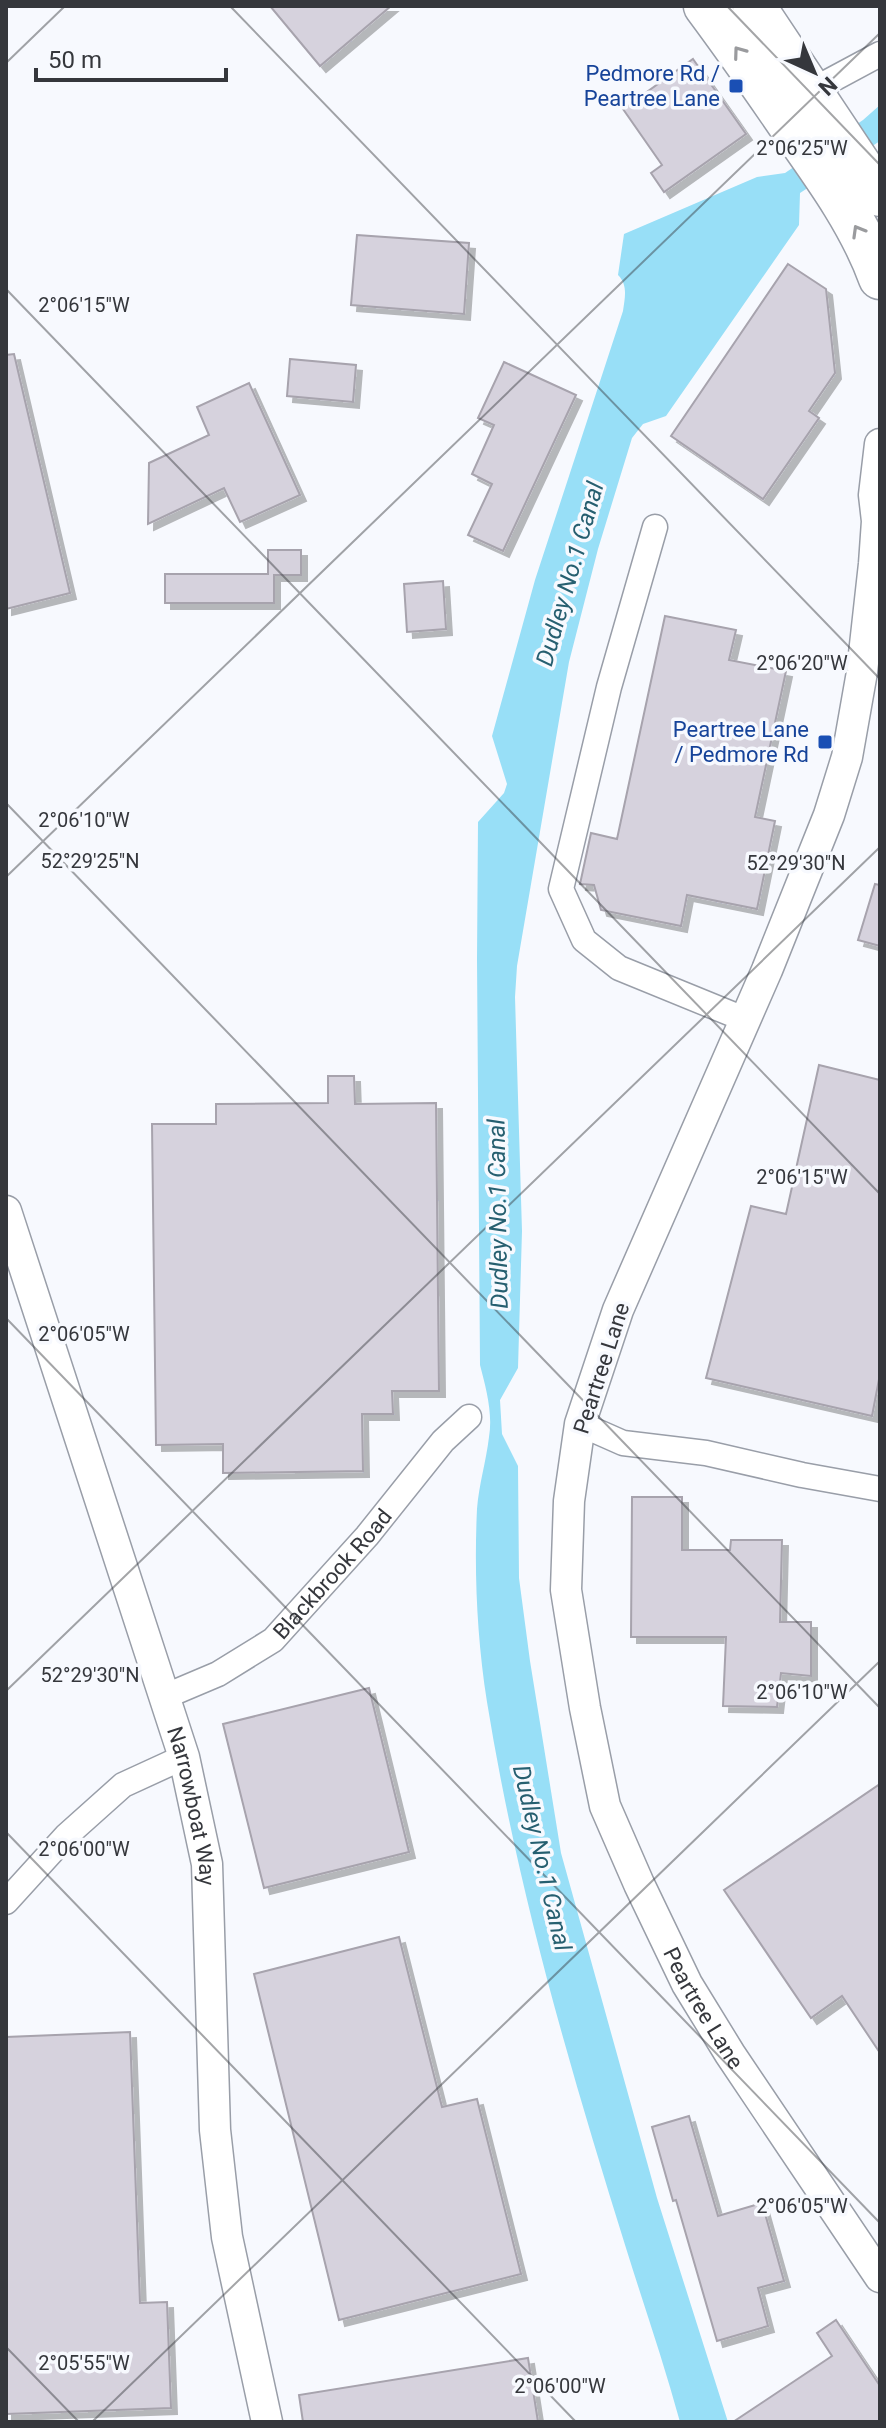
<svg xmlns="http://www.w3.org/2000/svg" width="886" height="2428" font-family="Roboto,sans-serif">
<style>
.water{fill:#98dff7}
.building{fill:#d6d2dd;stroke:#a7a3ad;stroke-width:2;filter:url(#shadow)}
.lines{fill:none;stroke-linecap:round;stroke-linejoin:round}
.minor-casing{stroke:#999ea8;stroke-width:27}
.tertiary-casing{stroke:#999ea8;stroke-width:33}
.trunk-casing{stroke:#999ea8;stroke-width:45}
.minor{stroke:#fff;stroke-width:24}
.tertiary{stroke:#fff;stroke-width:30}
.trunk{stroke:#fff;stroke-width:42}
.oneway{stroke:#9a9b9e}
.ticks{fill:none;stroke:#35373c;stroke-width:2;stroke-opacity:0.45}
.transit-dot{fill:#1a4fb4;stroke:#f7f9fe;stroke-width:3}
.labels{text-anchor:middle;stroke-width:7;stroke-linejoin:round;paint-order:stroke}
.transit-label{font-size:22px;fill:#164399;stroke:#f7f9fe;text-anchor:end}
.street-label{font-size:22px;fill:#35373c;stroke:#f7f9fe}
.water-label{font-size:24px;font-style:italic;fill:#265f70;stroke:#f7f9fe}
.ticks-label{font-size:20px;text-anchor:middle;fill:#35373c;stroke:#f7f9fe;stroke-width:7;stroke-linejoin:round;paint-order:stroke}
</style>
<defs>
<filter id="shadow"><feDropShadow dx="6" dy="6" stdDeviation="0" flood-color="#0004"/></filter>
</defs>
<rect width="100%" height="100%" fill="#f7f9fe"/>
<path class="water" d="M880,105v36l-80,52 -1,32 -133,191 -23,8 -11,14 -34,111 -29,113 -52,304 -2,31 7,234 -4,137 -18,32 2,34 16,32 1,112 11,83 31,192 96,345 71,224h-48c-16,-59 -36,-116 -54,-174 -56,-179 -109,-360 -139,-546 -10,-64 -13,-129 -10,-193 2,-25 9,-47 12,-72 4,-24 -3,-49 -9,-72l-3,-406 1,-137 26,-29 3,-9 -15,-48 43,-156 88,-269c2,-14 5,-26 -5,-36l6,-41 133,-57 28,-4 78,-53z"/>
<g class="building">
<polygon points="270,6 391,6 320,66"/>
<polygon points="693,59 746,134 664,192 651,173 662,165 623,109"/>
<polygon points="357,235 469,243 464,314 351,305"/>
<polygon points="788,264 826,289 835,373 809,411 819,418 763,499 671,436"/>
<polygon points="14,354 70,593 6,609 6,355"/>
<polygon points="290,359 356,365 353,402 287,396"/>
<polygon points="504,362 576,395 503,551 468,535 492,484 472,474 494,425 478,418"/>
<polygon points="249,383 300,495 240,522 224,488 148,524 149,463 209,435 197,407"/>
<polygon points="268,550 301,550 301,575 274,575 274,603 165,603 165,574 268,574"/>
<polygon points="443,581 446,629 407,632 404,584"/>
<polygon points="665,616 736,630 729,660 786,671 755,817 775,821 757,909 687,895 681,926 601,910 594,885 580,884 591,833 617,839"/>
<polygon points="875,884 880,885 880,946 858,940"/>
<polygon points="819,1065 880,1080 880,1374 872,1416 706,1378 751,1206 786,1214"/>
<polygon points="328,1076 354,1076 355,1104 436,1103 439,1391 392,1391 393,1414 362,1414 363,1471 223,1473 223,1444 156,1445 152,1124 216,1124 216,1104 328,1103"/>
<polygon points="632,1497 682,1497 682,1550 730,1550 731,1540 782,1540 780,1622 811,1622 811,1676 781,1673 777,1707 723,1706 726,1637 631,1637"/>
<polygon points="369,1688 409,1852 264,1888 223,1724"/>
<polygon points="880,1784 880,2053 842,1996 811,2018 724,1890"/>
<polygon points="399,1937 442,2107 477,2099 521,2274 339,2320 254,1974"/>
<polygon points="130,2032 140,2303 167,2302 171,2408 6,2414 6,2037"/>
<polygon points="689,2116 718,2216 762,2203 784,2281 758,2288 768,2326 717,2341 676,2200 673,2201 652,2127"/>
<polygon points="836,2320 880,2386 880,2422 733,2422 832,2356 817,2333"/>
<polygon points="528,2358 538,2422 303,2422 299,2395"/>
</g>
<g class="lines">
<g class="minor-casing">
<g id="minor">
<polyline points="811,91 880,54"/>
<polyline points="655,527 609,687 561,889 584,940 619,968 744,1019"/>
<polyline points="580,1424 623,1443 706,1453 802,1475 880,1489"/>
<path id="s1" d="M166,1696l52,-22 55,-34 94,-104 76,-95 26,-24"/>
<polyline points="6,1902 66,1836 123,1785 184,1757"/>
</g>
</g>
<g class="tertiary-casing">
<g id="tertiary">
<path id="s2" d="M880,444l-6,51 3,26 -3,43 -12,108 -15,85 -18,58 -62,155 -149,340 -38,114 -11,77 -3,89 19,118 20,98 34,78 48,100 43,70 150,223"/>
<path id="s3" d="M6,1211l178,546 23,107 8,266 12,107 40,185"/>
</g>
</g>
<g class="trunk-casing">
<g id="trunk">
<path d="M705,6c29,39 57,79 85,120 34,48 70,97 90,152"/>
<polyline points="754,6 880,195"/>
</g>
</g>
<use href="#minor" class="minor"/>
<use href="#tertiary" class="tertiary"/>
<use href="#trunk" class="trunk"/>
</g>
<defs><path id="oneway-chevron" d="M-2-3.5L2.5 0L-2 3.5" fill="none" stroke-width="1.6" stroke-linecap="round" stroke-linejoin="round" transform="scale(2)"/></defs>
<g class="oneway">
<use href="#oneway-chevron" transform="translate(739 52) rotate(-126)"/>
<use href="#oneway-chevron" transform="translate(858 231) rotate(-120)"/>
</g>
<path class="ticks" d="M230,6l650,673M727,6l153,159M6,63l59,-57M6,289l874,905M6,803l874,905M6,877l874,-844M6,1318l874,905M6,1691l874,-844M6,1832l570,590M6,2347l73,75M92,2422l788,-761"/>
<g class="transit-dot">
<rect x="728" y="78" width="16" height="16" rx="4"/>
<rect x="817" y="734" width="16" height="16" rx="4"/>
</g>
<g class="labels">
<g class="transit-label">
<text x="720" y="81">Pedmore Rd /<tspan x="720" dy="25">Peartree Lane</tspan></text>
<text x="809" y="737">Peartree Lane<tspan x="809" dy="25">/ Pedmore Rd</tspan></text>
</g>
<g class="street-label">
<text transform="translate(601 1368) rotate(-72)" y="8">Peartree Lane</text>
<text dy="8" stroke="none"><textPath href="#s1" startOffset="210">Blackbrook Road</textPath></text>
<text dy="8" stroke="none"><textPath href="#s3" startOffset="624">Narrowboat Way</textPath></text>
<text dy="8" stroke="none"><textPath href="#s2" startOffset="1646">Peartree Lane</textPath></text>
</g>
<g class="water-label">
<text transform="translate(570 574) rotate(-74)" y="8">Dudley No.1 Canal</text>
<text transform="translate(498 1214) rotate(-91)" y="8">Dudley No.1 Canal</text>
<text transform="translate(542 1858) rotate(77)" y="8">Dudley No.1 Canal</text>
</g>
</g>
<g class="ticks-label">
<text x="802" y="155">2°06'25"W</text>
<text x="84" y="312">2°06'15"W</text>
<text x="802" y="670">2°06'20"W</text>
<text x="84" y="827">2°06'10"W</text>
<text x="90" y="868">52°29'25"N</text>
<text x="796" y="870">52°29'30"N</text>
<text x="802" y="1184">2°06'15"W</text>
<text x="84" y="1341">2°06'05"W</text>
<text x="90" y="1682">52°29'30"N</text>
<text x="802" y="1699">2°06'10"W</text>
<text x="84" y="1856">2°06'00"W</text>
<text x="802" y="2213">2°06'05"W</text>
<text x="84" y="2370">2°05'55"W</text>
<text x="560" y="2393">2°06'00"W</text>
</g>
<rect width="886" height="2428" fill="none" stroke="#35373c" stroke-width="16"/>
<g transform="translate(814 72) rotate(136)" stroke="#f7f9fe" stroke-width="6" paint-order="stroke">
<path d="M0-6L14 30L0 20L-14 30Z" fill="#35373c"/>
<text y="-12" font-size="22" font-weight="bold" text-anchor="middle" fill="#35373c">N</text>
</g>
<path d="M36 68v12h190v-12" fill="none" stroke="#35373c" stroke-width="4"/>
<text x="48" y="68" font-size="24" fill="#35373c" stroke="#f7f9fe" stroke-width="6" paint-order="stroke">50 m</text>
</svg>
